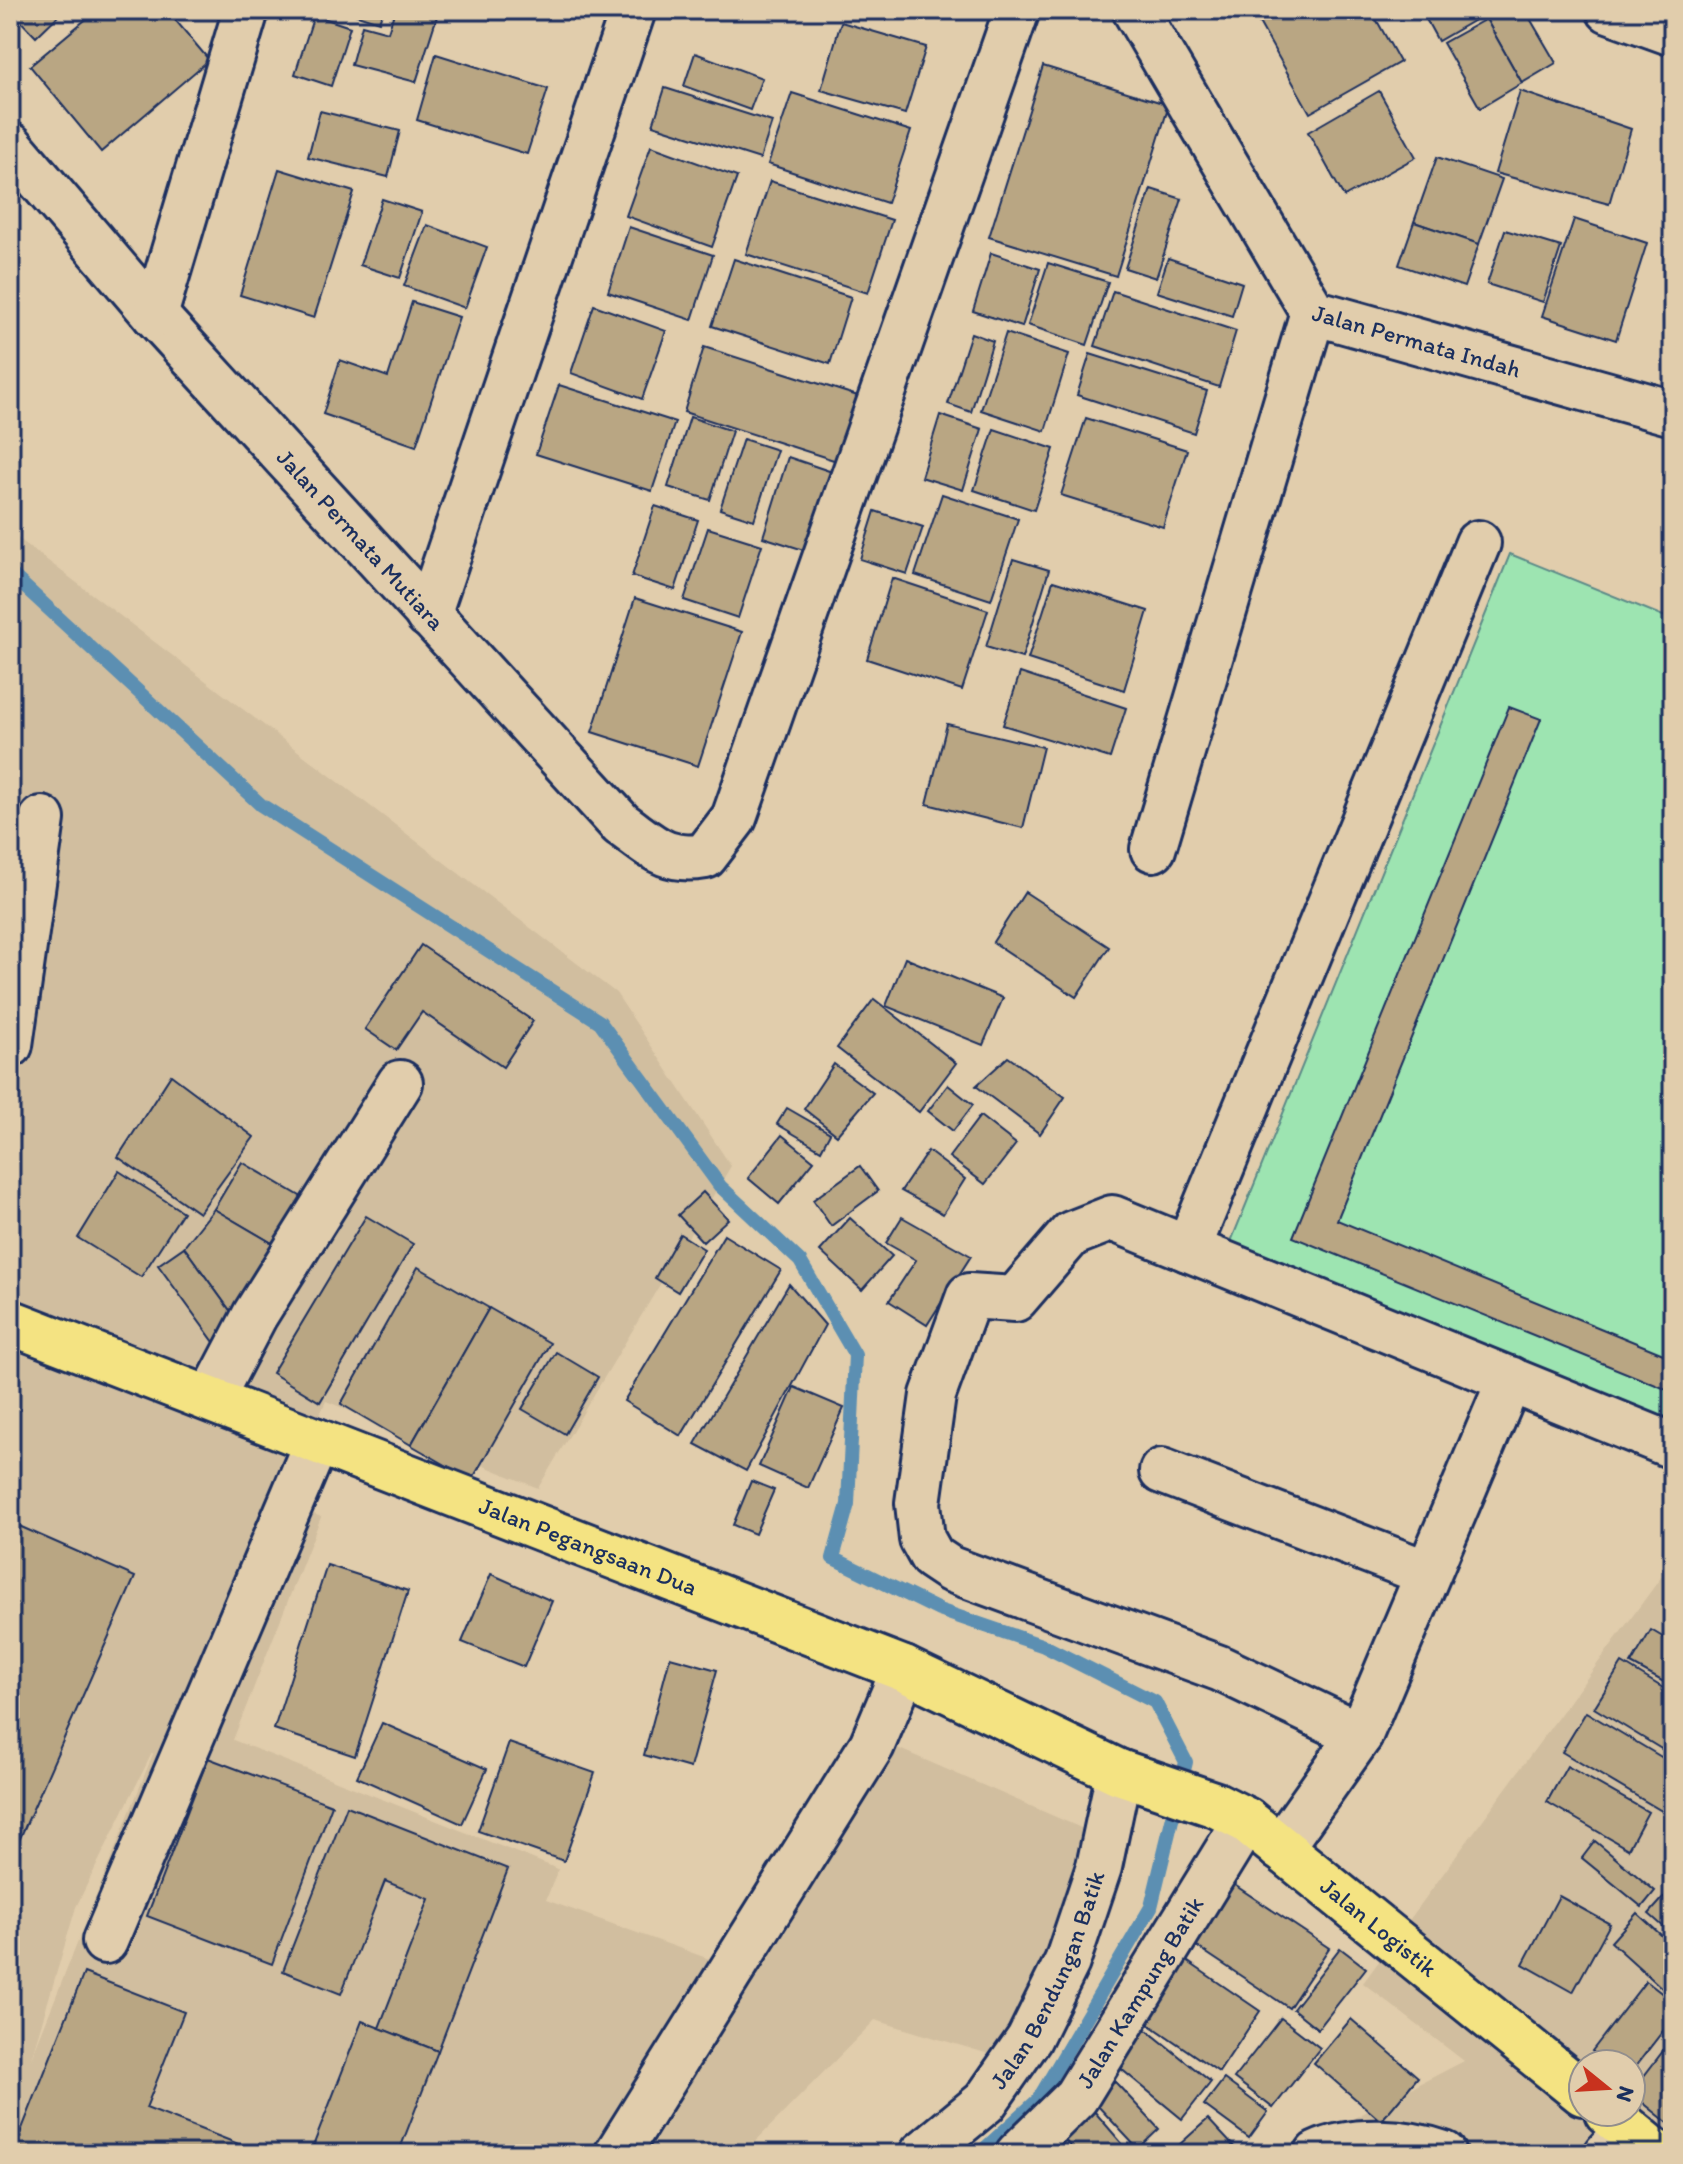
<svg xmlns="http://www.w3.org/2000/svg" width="1683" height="2164" font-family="Itim,sans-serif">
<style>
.built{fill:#d1be9f;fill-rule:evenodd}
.green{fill:#9de4b1;stroke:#5c8a88;stroke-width:2}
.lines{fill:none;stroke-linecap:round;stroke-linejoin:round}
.stream{stroke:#5c8fb2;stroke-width:14}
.building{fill:#b9a683;stroke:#1b2f5e;stroke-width:2}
.minor-casing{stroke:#1b2f5e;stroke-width:50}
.major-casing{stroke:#1b2f5e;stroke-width:50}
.minor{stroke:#e1cdac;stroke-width:44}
.major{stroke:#f4e382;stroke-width:44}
.labels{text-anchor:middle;stroke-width:6;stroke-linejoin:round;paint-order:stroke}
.street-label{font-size:24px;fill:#1b2f5e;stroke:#e1cdac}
</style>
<rect width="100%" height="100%" fill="#e1cdac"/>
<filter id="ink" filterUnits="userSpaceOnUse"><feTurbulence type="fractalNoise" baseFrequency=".0125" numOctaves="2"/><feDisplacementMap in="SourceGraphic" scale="16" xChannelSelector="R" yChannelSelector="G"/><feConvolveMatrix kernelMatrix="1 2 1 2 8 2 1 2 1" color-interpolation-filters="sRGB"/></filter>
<g filter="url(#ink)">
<g class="built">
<path d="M10,532l606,461 115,173 -193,322 -212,-87 -48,98 43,18 -88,223 325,129 -12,31 202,73 108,-243 239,104 -96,223 -124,-37 -132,134h-733zM152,1753l1,1 -122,305 45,-152z"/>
<path d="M1673,1561v593h-388l179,-93 -101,-78zM1583,2064h48v48h-48z"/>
</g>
<polygon class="green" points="1510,554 1673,620 1673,1425 1230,1244"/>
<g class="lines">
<polyline class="stream" points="10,573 261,805 600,1022 720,1186 800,1261 855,1355 848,1504 833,1558 939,1610 1044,1646 1155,1702 1186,1762 1151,1907 1038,2100 979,2154"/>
</g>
<g class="building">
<polygon points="10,10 64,10 36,37"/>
<polygon points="97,10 167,10 209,60 101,152 30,66"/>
<polygon points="342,10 383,10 379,22"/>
<polygon points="395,10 439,10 416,82 351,65 362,25 388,32"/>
<polygon points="540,10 566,10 563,18"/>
<polygon points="1252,10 1371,10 1400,62 1310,113"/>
<polygon points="1421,10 1473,10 1478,18 1438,41"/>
<polygon points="1473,10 1491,10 1478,18"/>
<polygon points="1500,10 1525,10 1556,63 1522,83 1486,19"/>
<polygon points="314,15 350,27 331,86 295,74"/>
<polygon points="1486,19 1522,83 1480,108 1443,43"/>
<polygon points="841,22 926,47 905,114 821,90"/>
<polygon points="695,53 762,78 750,110 684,86"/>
<polygon points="436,54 548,89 527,154 417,120"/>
<polygon points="1043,66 1169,105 1116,276 989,237"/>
<polygon points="665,88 772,122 760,159 653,125"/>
<polygon points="1379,91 1416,157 1344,197 1308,132"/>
<polygon points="1520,91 1631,129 1609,204 1495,173"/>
<polygon points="792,93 911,131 887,203 768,164"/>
<polygon points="320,111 400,131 388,177 308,157"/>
<polygon points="651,146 737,177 712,247 626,216"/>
<polygon points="1437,157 1502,179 1479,244 1414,222"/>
<polygon points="279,169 354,192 314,318 240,295"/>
<polygon points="770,181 892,220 868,293 746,254"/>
<polygon points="1151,189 1182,199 1156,278 1125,268"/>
<polygon points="382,199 422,212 400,278 360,265"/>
<polygon points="1574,219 1647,243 1616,340 1542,316"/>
<polygon points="1414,222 1479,244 1464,287 1399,265"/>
<polygon points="427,225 487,247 465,308 404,286"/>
<polygon points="629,227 713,255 692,320 608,292"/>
<polygon points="1505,230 1561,247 1543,302 1487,284"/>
<polygon points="991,253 1040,269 1022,327 973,311"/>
<polygon points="1168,258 1242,283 1232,316 1157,292"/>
<polygon points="734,259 851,297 830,364 712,326"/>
<polygon points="1048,263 1108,282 1087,345 1028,325"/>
<polygon points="1113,291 1236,331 1219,387 1095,346"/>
<polygon points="412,302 459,317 416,446 323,414 340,360 388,377"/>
<polygon points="594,305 666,331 642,399 571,373"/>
<polygon points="971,333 993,341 971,412 948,404"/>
<polygon points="1006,333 1069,354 1045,431 981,410"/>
<polygon points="704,347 864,398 843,463 684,412"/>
<polygon points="1090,354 1207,391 1194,433 1077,395"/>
<polygon points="559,385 675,422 652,491 536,454"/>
<polygon points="940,415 982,429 963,490 921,477"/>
<polygon points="690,417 732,431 710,500 668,487"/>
<polygon points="1086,418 1187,450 1163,527 1061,495"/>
<polygon points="994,429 1054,449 1034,510 974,490"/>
<polygon points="743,439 777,450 754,520 720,509"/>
<polygon points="788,457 835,473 810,552 763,537"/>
<polygon points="942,494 1018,519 991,600 915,575"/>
<polygon points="655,506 698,520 675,590 632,576"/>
<polygon points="875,511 923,527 907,574 860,559"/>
<polygon points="708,528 762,545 738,618 684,600"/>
<polygon points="1013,559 1049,570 1022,658 986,647"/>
<polygon points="892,578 988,610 962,690 867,659"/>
<polygon points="1053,581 1148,611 1124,690 1028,659"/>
<polygon points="635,598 742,632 698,766 592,732"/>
<polygon points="1020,673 1126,708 1110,758 1003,725"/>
<polygon points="1509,707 1541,719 1337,1220 1673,1358 1673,1392 1293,1237"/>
<polygon points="947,724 1043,747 1023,828 927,804"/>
<polygon points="1025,892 1109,947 1076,997 993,942"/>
<polygon points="421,945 533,1021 503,1067 422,1012 396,1050 365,1029"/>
<polygon points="905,958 1003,998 983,1045 886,1006"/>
<polygon points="874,999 956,1063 919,1112 837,1048"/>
<polygon points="1008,1057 1065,1097 1040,1134 976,1086"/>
<polygon points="834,1064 873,1093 837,1135 804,1109"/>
<polygon points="171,1075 254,1137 199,1213 118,1157"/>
<polygon points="948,1085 973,1105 953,1131 928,1111"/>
<polygon points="787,1108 830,1133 821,1150 777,1124"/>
<polygon points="980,1116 1016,1144 985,1184 949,1157"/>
<polygon points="782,1135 814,1161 779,1204 748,1178"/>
<polygon points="928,1151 965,1179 943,1214 901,1191"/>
<polygon points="242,1162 312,1203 284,1250 214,1209"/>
<polygon points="860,1166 878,1191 831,1226 813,1200"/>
<polygon points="119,1171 183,1212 141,1277 78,1238"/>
<polygon points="703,1192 728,1219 703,1242 678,1215"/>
<polygon points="214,1209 284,1250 239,1323 184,1247"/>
<polygon points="366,1216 413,1244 320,1402 272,1373"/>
<polygon points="902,1217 971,1256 927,1325 889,1301 916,1260 886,1243"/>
<polygon points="850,1218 892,1256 862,1290 820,1251"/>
<polygon points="680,1234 704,1249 678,1292 655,1278"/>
<polygon points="724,1235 781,1270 681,1436 624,1401"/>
<polygon points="184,1247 239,1323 214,1342 158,1265"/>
<polygon points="418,1267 489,1308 411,1445 341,1404"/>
<polygon points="789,1284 825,1325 746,1471 695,1444"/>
<polygon points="489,1308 550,1343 472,1480 411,1445"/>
<polygon points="556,1352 598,1377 565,1434 522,1409"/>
<polygon points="794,1387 844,1408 808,1488 759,1466"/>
<polygon points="751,1481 774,1490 755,1534 733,1525"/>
<polygon points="10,1522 135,1577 10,1861"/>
<polygon points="327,1565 408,1591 355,1756 274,1729"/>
<polygon points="491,1574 552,1601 524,1667 462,1642"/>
<polygon points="1651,1630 1673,1643 1673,1687 1631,1664"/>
<polygon points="670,1657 717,1670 690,1768 644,1755"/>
<polygon points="1622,1663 1673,1694 1673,1756 1594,1708"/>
<polygon points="1586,1712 1673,1764 1672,1817 1562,1752"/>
<polygon points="382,1723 487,1769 462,1824 357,1777"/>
<polygon points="509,1743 595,1773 564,1861 478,1831"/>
<polygon points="208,1758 332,1805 272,1964 147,1916"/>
<polygon points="1567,1766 1648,1812 1628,1849 1547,1802"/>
<polygon points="347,1806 508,1869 438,2051 379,2028 429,1899 385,1881 341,1994 283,1971"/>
<polygon points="1595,1841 1655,1891 1642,1907 1582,1858"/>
<polygon points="1230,1882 1329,1948 1289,2008 1190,1942"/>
<polygon points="1673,1887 1673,1935 1649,1914"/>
<polygon points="1559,1896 1610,1924 1573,1992 1523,1964"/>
<polygon points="1637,1913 1673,1946 1673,1998 1611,1942"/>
<polygon points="1340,1948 1366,1968 1318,2029 1293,2009"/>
<polygon points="1178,1955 1260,2011 1219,2072 1137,2016"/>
<polygon points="84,1973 184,2012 146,2108 264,2154 12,2154"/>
<polygon points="1646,1981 1673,2002 1673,2018 1631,2072 1631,2064 1608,2064 1592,2051"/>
<polygon points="1132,2018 1211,2082 1182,2119 1103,2054"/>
<polygon points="1281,2018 1320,2048 1273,2108 1234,2078"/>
<polygon points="1351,2019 1418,2077 1381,2121 1314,2063"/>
<polygon points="362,2021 438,2051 398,2154 310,2154"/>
<polygon points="1673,2038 1673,2127 1631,2093"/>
<polygon points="1104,2070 1159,2129 1138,2149 1083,2090"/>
<polygon points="1224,2079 1268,2112 1249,2138 1204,2105"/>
<polygon points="1094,2111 1131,2154 1077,2154 1063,2138"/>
<polygon points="1208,2119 1236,2149 1231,2154 1169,2154"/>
</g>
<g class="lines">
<g class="minor-casing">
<g id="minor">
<path id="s1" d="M1135,10l178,302 360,101"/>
<polyline points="1609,10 1673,33"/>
<path id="s2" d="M10,145l145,170 466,509c31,22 44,39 84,32l29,-38 283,-808"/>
<polyline points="155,315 246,10"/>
<polyline points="428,615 633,10"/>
<polyline points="1153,849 1313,312"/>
<polyline points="10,1045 42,819"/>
<polyline points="1188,1249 1478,543"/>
<polyline points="211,1399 255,1315 400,1083"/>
<polyline points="1162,1471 1427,1573"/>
<polyline points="1360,1735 1219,1668 950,1569 932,1557 922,1539 918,1503 933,1395 969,1296 1015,1299 1071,1234 1112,1218 1673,1446"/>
<polyline points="1280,1848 1360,1735 1510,1379"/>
<polyline points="105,1941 317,1441"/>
<polyline points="617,2154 872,1745 904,1669"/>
<path id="s3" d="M922,2154l63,-52 44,-63 38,-77 32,-95 20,-95"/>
<path id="s4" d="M1018,2154l58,-57 170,-277"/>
<path d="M1317,2154c35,-17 91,-13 127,0"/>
<polyline points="1606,2154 1628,2130"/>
</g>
</g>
<g class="major-casing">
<g id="major">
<path id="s5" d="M10,1322l894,347 215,103 97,33 30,15 337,273"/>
<polyline points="1607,2112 1658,2154"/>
</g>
</g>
<use href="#minor" class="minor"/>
<use href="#major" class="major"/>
</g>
</g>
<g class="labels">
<g class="street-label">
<text dy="8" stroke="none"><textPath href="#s1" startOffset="458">Jalan Permata Indah</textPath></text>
<text dy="8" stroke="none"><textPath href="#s2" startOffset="528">Jalan Permata Mutiara</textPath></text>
<text dy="8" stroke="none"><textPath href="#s5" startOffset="620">Jalan Pegangsaan Dua</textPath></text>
<text dy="8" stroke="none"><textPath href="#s5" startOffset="1504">Jalan Logistik</textPath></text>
<text dy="8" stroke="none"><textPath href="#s3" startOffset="220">Jalan Bendungan Batik</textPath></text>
<text dy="8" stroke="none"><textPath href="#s4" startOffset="204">Jalan Kampung Batik</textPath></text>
</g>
</g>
<rect width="1683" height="2164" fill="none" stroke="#e1cdac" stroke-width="40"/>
<rect x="20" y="20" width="1643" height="2124" fill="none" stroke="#1b2f5e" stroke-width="3" filter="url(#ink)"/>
<g transform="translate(1607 2088) rotate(108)"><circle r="38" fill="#e1cdac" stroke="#928e8d" stroke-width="2"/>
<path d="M0-6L14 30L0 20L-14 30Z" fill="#c8321e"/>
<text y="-12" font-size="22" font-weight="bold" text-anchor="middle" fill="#1b2f5e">N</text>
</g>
</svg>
